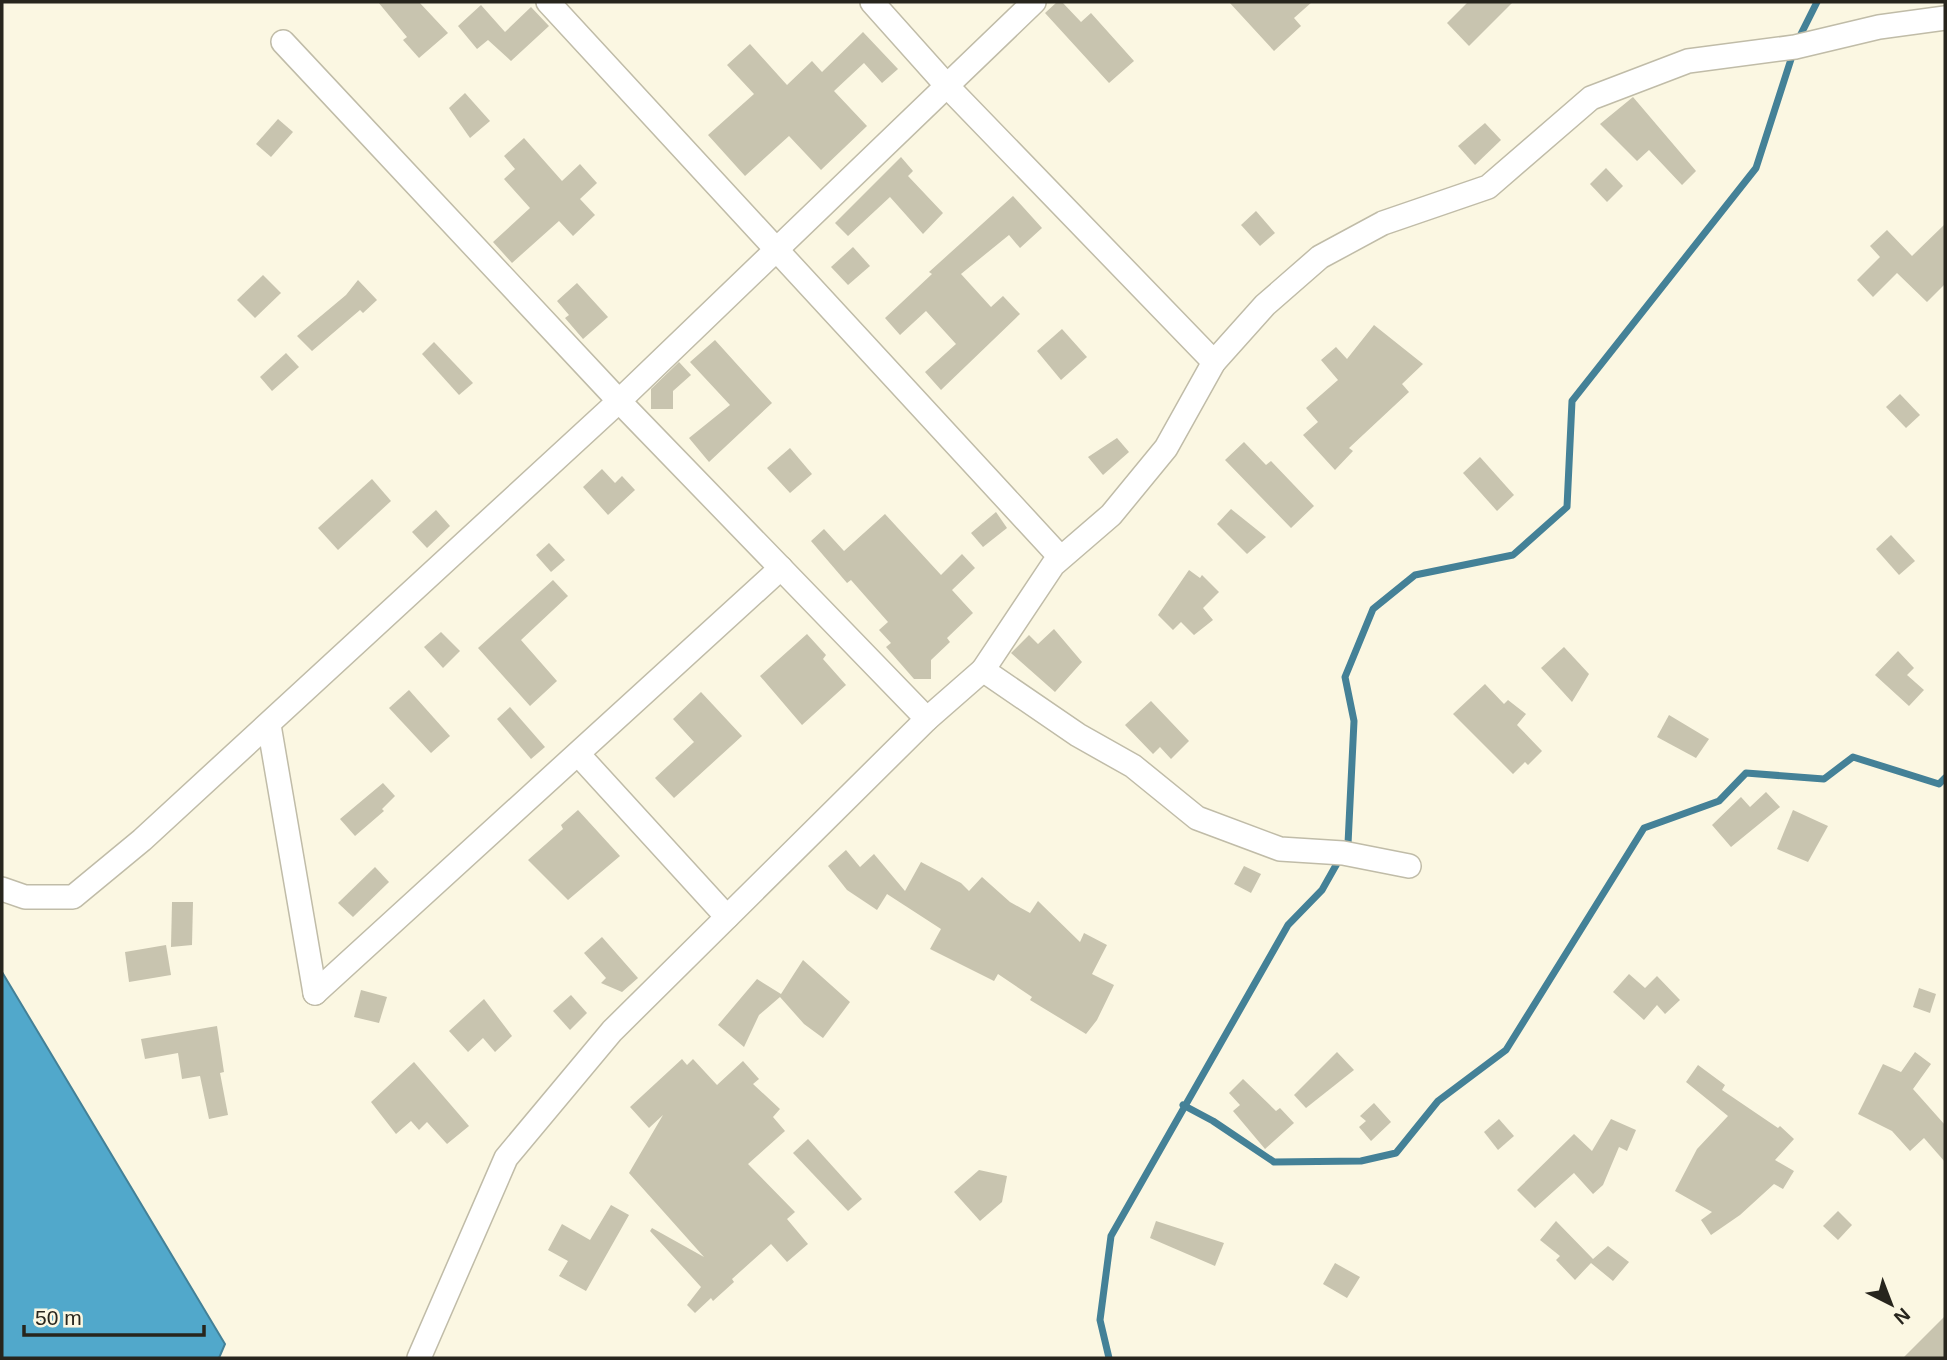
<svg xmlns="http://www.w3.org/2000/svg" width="1947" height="1360" font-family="Arial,sans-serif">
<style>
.water{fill:#51a8cb;stroke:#448197;stroke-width:2}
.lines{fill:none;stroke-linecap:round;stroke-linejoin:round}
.stream{stroke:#448197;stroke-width:7}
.building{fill:#c8c4af}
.street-casing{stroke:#c0bca8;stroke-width:26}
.street{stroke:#fff;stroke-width:23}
</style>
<rect width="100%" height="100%" fill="#fbf7e2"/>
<polygon class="water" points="2,972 225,1344 219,1358 2,1358"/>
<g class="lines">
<g class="stream">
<polyline points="1797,42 1817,2"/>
<polyline points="1183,1105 1213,1121 1274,1162 1361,1161 1396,1153 1438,1101 1506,1050 1644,828 1719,801 1746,773 1824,779 1853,757 1939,784 1945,778"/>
<polyline points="1109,1358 1100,1320 1111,1236 1288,925 1322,890 1348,844 1354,721 1345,677 1373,609 1415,575 1513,555 1567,507 1572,401 1756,168 1793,53"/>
</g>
</g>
<g class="building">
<polygon points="378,2 419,2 448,33 419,58 403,40 407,37"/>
<polygon points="1057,2 1062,2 1081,22 1091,13 1134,61 1109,83 1045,13"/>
<polygon points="1229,2 1312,2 1294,18 1301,26 1274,51"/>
<polygon points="1468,2 1513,2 1469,46 1447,23"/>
<polygon points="481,5 505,32 531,7 549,26 511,61 488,40 477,49 458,26"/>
<polygon points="863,32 898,69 882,83 864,63 834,91 867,126 821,170 789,136 745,176 708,135 754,94 727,65 750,44 787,85 812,61 822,72"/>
<polygon points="465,93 490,121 470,138 449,108"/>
<polygon points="1633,97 1696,171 1682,185 1649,150 1637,161 1600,124"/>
<polygon points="278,119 293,132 271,157 256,144"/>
<polygon points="1485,123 1501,140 1475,165 1458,146"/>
<polygon points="524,138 562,181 580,164 597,183 580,199 595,215 573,236 559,221 512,263 493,242 530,208 504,179 515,169 504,156"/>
<polygon points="901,157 913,171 908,176 943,213 923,234 890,197 848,236 835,223"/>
<polygon points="1606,168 1623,186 1607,202 1590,184"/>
<polygon points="1013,196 1042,228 1020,248 1009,235 961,274 991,307 1003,296 1020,314 941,390 925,372 956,344 926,311 900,335 885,318 932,274 929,272"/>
<polygon points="1256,211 1275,233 1260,246 1241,225"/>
<polygon points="1945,224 1945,284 1927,302 1897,273 1873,297 1857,280 1880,257 1870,246 1887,230 1912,256"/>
<polygon points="853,247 870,266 848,285 831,267"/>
<polygon points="263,275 281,293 255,318 237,300"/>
<polygon points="358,280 377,300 363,313 360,310 312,351 297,336 346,295"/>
<polygon points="577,283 608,317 583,339 565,318 569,315 557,301"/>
<polygon points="1374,325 1423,364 1402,384 1409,392 1349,448 1353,451 1335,470 1303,435 1318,422 1306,408 1338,380 1321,360 1336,347 1347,359"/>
<polygon points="1062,329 1087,357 1061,380 1037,351"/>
<polygon points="715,340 772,403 709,462 689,438 730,405 690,362"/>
<polygon points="434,342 473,383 459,395 422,354"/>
<polygon points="286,353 299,367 272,391 260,377"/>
<polygon points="679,362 691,375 673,391 673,409 651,409 651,389"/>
<polygon points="1900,394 1920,415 1906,428 1886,407"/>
<polygon points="1117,438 1129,452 1103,475 1088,457"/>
<polygon points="1244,442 1266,465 1271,461 1314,506 1291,528 1225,460"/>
<polygon points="790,448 812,474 790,493 767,468"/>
<polygon points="1480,457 1514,495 1497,511 1463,473"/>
<polygon points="602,469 615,483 622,476 635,490 608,515 583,487"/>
<polygon points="372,479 391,501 338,550 318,528"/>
<polygon points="1231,509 1266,537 1247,554 1217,524"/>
<polygon points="436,510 450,526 427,548 412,532"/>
<polygon points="996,512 1007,528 983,547 971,533"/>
<polygon points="885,514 941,575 962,554 975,568 952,590 973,613 947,638 950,642 931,660 931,679 914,679 886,647 891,643 879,630 888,622 851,580 847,583 811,541 824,529 844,551"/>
<polygon points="1891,535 1915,561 1899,575 1876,549"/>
<polygon points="549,543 565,560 551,572 536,555"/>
<polygon points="1189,570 1200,578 1202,575 1219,592 1203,608 1213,620 1194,635 1181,622 1173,630 1158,615"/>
<polygon points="553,580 568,596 521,640 557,681 530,706 478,648"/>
<polygon points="1054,629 1082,662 1055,692 1011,653 1029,635 1038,644"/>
<polygon points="441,632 460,651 443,668 424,647"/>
<polygon points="807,634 826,655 823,659 846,685 802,725 760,676"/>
<polygon points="1564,647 1589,674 1572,702 1541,668"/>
<polygon points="1898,651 1914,668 1907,675 1924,690 1909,706 1875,675"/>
<polygon points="1485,684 1504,704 1508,700 1526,714 1517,725 1542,751 1528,765 1525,762 1513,774 1453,714"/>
<polygon points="409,690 450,736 431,753 389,708"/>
<polygon points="701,692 742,736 674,798 655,778 694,742 673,719"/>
<polygon points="1151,701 1189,741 1171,759 1160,747 1153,754 1125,725"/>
<polygon points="510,707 545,747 531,759 497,719"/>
<polygon points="1669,715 1709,739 1696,758 1657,737"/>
<polygon points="383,783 395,796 382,809 384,811 355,836 340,819"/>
<polygon points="1766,792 1780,807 1731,847 1712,825 1741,797 1750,807"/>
<polygon points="578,810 620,856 568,900 528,860 563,829 561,825"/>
<polygon points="1793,810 1828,826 1808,862 1777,849"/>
<polygon points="846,850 860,867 874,854 905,891 921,862 961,883 969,891 982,877 1010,902 1030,913 1038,901 1080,942 1084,933 1107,945 1092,974 1114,985 1097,1020 1086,1034 1030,1000 1032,997 998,974 994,981 930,949 941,929 887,894 877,910 847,890 828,866"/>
<polygon points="1244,866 1261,874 1251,893 1234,884"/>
<polygon points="375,867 389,882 353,917 338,903"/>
<polygon points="172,902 193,902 192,945 171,947"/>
<polygon points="602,937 638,978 622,992 601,983 606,978 584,953"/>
<polygon points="166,945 171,975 129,982 125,952"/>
<polygon points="803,960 850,1002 823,1038 804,1024 780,997 759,1015 744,1047 718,1025 757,979 781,994"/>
<polygon points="1629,974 1645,988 1657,976 1680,1000 1665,1014 1657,1005 1644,1020 1613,992"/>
<polygon points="1919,988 1936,994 1930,1013 1913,1007"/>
<polygon points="361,990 387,997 379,1023 354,1017"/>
<polygon points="571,995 587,1013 570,1030 553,1011"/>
<polygon points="484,999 512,1036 495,1052 483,1038 468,1052 449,1031"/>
<polygon points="217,1026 224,1072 220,1073 228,1115 209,1119 200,1076 182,1079 178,1053 145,1059 141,1039"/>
<polygon points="1337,1052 1354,1070 1306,1108 1294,1095"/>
<polygon points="1915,1052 1931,1064 1913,1089 1945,1125 1945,1162 1924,1138 1910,1151 1892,1131 1858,1114 1883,1064 1901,1072"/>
<polygon points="682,1059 687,1065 693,1059 717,1085 743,1061 759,1079 753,1084 780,1109 773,1117 785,1131 748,1164 795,1212 787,1219 808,1244 787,1262 771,1244 732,1279 734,1282 713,1301 711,1298 695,1313 687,1305 701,1287 650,1231 652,1228 704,1257 629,1173 663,1115 649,1128 630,1107"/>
<polygon points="414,1062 469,1126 447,1144 427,1122 419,1130 411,1121 396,1134 371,1102"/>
<polygon points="1698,1065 1725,1085 1722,1090 1778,1128 1780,1126 1794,1139 1775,1160 1794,1171 1783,1189 1774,1184 1740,1215 1711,1235 1701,1220 1712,1212 1675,1191 1697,1149 1728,1116 1686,1082"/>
<polygon points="1243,1079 1276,1111 1280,1108 1294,1123 1265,1149 1233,1111 1240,1105 1229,1093"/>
<polygon points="1374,1103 1391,1122 1371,1141 1359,1127 1366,1121 1360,1116"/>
<polygon points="1499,1119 1514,1136 1498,1150 1484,1132"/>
<polygon points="1611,1119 1636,1130 1627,1151 1619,1147 1603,1185 1593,1194 1574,1173 1535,1208 1517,1190 1574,1134 1592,1151"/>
<polygon points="808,1139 862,1199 848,1211 793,1153"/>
<polygon points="979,1170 1007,1176 1002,1202 980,1221 954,1192"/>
<polygon points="611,1205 629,1215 586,1291 559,1276 568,1261 548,1250 562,1224 590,1240"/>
<polygon points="1838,1211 1852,1225 1838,1240 1823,1226"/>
<polygon points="1156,1221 1224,1243 1215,1266 1150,1238"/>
<polygon points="1556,1221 1593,1259 1608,1246 1629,1262 1613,1281 1591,1263 1575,1280 1556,1260 1560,1256 1540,1240"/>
<polygon points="1335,1263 1360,1277 1347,1298 1323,1284"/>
<polygon points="1945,1316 1945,1358 1903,1358"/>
</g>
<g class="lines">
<g class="street-casing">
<g id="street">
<polyline points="548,2 1060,557"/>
<polyline points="872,2 948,87 1214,362"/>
<polyline points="283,42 619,401 927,719"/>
<polyline points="269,725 315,993"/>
<polyline points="578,754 727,917"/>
<polyline points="1409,866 1343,853 1280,849 1197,818 1133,766 1078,735 983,670 1053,565 1111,515 1166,448 1214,362 1265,305 1320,257 1383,223 1488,187 1591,98 1688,61 1795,47 1879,27 1945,18"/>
<polyline points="2,889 25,897 73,897 142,840 619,401 1034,2"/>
<polyline points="315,993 781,568"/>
<polyline points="419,1358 506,1158 612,1031 927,719 983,670"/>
</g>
</g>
<use href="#street" class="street"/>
</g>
<rect width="1947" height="1360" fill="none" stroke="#27251d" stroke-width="7"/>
<g transform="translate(1891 1304) rotate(138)" stroke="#fbf7e2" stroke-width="5" paint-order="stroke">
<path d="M0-5L12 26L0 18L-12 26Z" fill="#27251d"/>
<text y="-10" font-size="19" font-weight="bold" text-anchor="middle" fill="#27251d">N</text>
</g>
<path d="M24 1325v10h180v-10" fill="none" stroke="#27251d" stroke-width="3.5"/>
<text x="35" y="1325" font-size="21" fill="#27251d" stroke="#fbf7e2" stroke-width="5" paint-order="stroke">50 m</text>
</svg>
